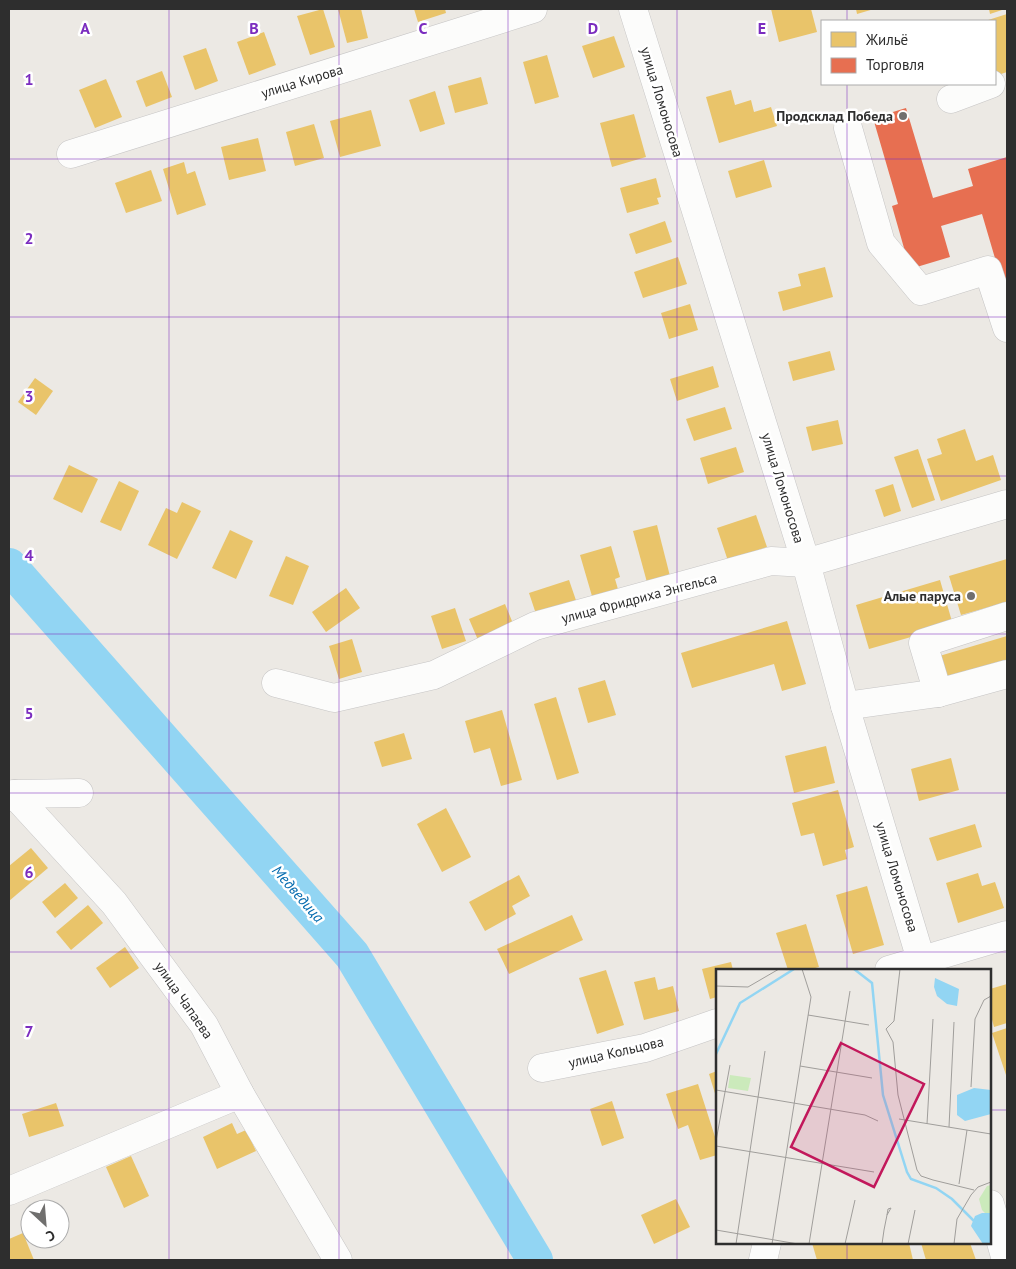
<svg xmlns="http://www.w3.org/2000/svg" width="1016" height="1269" font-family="'PT Sans',sans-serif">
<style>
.homes{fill:#e9c46a}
.shops{fill:#e76f51}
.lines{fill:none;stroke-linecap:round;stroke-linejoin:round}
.river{stroke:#92d5f3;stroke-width:36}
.minor-casing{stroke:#c6c5c5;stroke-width:29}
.minor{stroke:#fcfcfb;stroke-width:28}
.grid{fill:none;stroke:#7b2cbf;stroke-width:1;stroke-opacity:0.55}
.poi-dot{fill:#706f6e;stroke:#fff;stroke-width:2}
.labels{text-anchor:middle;stroke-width:5;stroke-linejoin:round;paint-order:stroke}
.street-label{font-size:14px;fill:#2e2e2e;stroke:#fff}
.poi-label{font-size:14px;font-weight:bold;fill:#2e2e2e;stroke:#fff;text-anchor:end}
.water-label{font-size:15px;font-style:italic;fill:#026aae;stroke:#fff}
.inset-river{fill:none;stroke:#92d5f3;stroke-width:2.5}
.inset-road{fill:none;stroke:#a09e9b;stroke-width:1}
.view{fill:#c2185b;fill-opacity:0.15;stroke:#c2185b;stroke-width:2.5}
.inset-edge{fill:none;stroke:#2e2e2e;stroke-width:2.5}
.grid-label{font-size:16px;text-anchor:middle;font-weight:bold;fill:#7b2cbf;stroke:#fff;stroke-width:5;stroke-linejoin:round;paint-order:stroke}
</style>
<rect width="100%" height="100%" fill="#ece9e4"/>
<g class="homes">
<polygon points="323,9 335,47 310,55 297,16"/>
<polygon points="338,9 361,9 368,38 347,43"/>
<polygon points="414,9 445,9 446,13 418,22"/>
<polygon points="771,9 811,9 817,32 779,42"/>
<polygon points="856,9 874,9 857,14"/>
<polygon points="989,9 1005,9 990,14"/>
<polygon points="1007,14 1007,72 995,76 995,21 985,21"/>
<polygon points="264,32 276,65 249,75 237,42"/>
<polygon points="614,36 625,67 593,78 582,46"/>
<polygon points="206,48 218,81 195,90 183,56"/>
<polygon points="547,55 559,97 535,104 523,62"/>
<polygon points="162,71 172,97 146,107 136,81"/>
<polygon points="481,77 488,104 455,113 448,86"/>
<polygon points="106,79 122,117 95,128 79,90"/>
<polygon points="731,90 735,105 751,100 754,112 771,107 777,126 719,143 706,97"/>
<polygon points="435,91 445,124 420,132 409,100"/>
<polygon points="371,110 381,146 340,157 330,121"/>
<polygon points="634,114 646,157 612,167 600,123"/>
<polygon points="314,124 324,158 295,166 286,132"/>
<polygon points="258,138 266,171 229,180 221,147"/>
<polygon points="764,160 772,187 736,198 728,171"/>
<polygon points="184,162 187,174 195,171 206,205 177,215 163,169"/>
<polygon points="151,170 162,201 126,213 115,183"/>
<polygon points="656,178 661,197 657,198 659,204 627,213 620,188"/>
<polygon points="665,221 672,242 636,254 629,234"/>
<polygon points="678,257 687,284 643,298 634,272"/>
<polygon points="825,267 833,297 783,311 778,292 801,286 798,274"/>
<polygon points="690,304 698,330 669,339 661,313"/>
<polygon points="830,351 835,370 793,381 788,362"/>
<polygon points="713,366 719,387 677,401 670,379"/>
<polygon points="35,378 53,391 36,415 18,402"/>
<polygon points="725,407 732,429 694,441 686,419"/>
<polygon points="838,420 843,444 812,451 806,427"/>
<polygon points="965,429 976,461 993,455 1001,480 941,501 927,459 942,454 937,439"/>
<polygon points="736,447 744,472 708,484 700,458"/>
<polygon points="918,449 935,500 912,508 894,457"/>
<polygon points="69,465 98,479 82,513 53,499"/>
<polygon points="119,481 139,491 121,531 100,522"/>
<polygon points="893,484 901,511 884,517 875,490"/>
<polygon points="182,502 201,511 177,559 148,545 166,508 177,513"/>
<polygon points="756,515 767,547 728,561 717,528"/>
<polygon points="657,525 671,580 648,586 633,531"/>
<polygon points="230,530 253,541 236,579 212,568"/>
<polygon points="611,546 620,577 615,579 620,596 594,603 580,555"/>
<polygon points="286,556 309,566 293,605 269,596"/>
<polygon points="1007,559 1007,602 961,615 949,576"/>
<polygon points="569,580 579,609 539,623 529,593"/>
<polygon points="940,580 953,625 869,649 856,605"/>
<polygon points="346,588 360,608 326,632 312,612"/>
<polygon points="505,604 514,626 478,640 469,619"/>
<polygon points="455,608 466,641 442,649 431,616"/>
<polygon points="787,621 806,684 782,691 774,664 692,688 681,653"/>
<polygon points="1007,636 1007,677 947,694 936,657"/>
<polygon points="352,639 362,672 339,679 329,646"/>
<polygon points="605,680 616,715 588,723 578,688"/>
<polygon points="556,697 579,773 557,780 534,704"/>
<polygon points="502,710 522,780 501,786 490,748 474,753 465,721"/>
<polygon points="404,733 412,759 382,767 374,742"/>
<polygon points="826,746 835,783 794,793 785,756"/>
<polygon points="951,758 959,790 919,801 911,769"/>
<polygon points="838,790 854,847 845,850 847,859 823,866 814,833 801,836 792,803"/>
<polygon points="446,808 471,857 442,872 417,824"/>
<polygon points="975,824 982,847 937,861 929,838"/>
<polygon points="31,848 48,868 9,901 9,866"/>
<polygon points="978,873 982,886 995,882 1004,908 958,923 946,883"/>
<polygon points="519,875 530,896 512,906 516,914 485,931 469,902"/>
<polygon points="65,883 78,898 55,918 42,902"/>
<polygon points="867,886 884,945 853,954 836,895"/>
<polygon points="88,905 103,923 71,950 56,932"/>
<polygon points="572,915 583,940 509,974 497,949"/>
<polygon points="806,924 819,967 808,970 788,970 776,933"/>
<polygon points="125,947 139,968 110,988 96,968"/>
<polygon points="731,962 733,970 717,970 717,997 710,999 702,969"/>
<polygon points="606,970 624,1025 597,1034 579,978"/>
<polygon points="655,977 658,990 673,986 679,1011 644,1020 634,982"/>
<polygon points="1007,984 1007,1023 994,1027 990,1012 990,989"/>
<polygon points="1007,1028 1007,1078 992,1033"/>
<polygon points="717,1071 717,1100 709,1074"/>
<polygon points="698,1084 717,1143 717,1155 700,1160 688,1125 678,1129 666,1094"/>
<polygon points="612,1101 624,1138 602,1146 590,1109"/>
<polygon points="56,1103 64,1126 29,1137 22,1114"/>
<polygon points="232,1123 237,1134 246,1130 256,1151 217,1169 203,1137"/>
<polygon points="131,1156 149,1196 124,1208 106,1167"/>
<polygon points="676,1199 690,1227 654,1244 641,1215"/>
<polygon points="23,1233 34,1260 9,1260 9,1239"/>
<polygon points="812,1243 909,1243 913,1260 817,1260"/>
<polygon points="921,1243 970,1243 976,1260 926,1260"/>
</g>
<polygon class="shops" points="906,108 933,198 973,186 968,169 1007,157 1007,299 982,214 941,226 950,257 910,269 892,206 898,204 873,118"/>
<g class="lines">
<polyline class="river" points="9,566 352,955 535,1260"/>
<g class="minor-casing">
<g id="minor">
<polyline points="633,9 806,563 845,706 924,970"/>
<polyline points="951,99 991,84"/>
<polyline points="848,128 881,243 921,291 988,270 1007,328"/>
<polyline points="71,154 533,9"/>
<polyline points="276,683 334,698 434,675 535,626 771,561 806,563 1007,504"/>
<polyline points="938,693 923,643 1007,616"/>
<polyline points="845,706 938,693 1007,674"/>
<polyline points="9,795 14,794 114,903 204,1025 240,1094 338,1260"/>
<polyline points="9,797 14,794 79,793"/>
<polyline points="889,970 1007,935"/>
<polyline points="542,1068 645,1048 717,1023"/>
<polyline points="9,1191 240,1094"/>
<polyline points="990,1204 1006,1260"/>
<polyline points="763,1260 767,1243"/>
</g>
</g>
<use href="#minor" class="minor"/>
</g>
<path class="grid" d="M169,9v1251M339,9v1251M508,9v1251M677,9v1251M847,9v12M847,84v886M9,159h998M9,317h998M9,476h998M9,634h998M9,793h998M9,952h998M9,1110h708M990,1110h17M847,1243v17"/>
<g class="poi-dot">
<circle cx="903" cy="116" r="5"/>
<circle cx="971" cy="596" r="5"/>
</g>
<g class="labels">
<g class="street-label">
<text transform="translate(302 81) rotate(-17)" y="5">улица Кирова</text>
<text transform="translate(662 102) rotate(73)" y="5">улица Ломоносова</text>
<text transform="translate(783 488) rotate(73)" y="5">улица Ломоносова</text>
<text transform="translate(639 598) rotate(-15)" y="5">улица Фридриха Энгельса</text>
<text transform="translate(897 877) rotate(73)" y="5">улица Ломоносова</text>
<text transform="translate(184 1000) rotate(55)" y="5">улица Чапаева</text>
<text transform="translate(616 1052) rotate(-13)" y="5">улица Кольцова</text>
</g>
<g class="poi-label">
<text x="893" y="121">Продсклад Победа</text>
<text x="961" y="601">Алые паруса</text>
</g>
<g class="water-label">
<text transform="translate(298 894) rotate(49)" y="5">Медведица</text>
</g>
</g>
<g transform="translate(716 969)">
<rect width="275" height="275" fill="#ece9e4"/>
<path d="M14,106l21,3 -3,13 -20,-3zM275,216v34l-9,-9 -3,-11 8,-13z" fill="#cbeabb"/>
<path d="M219,9l24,11 -2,17 -10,-2 -10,-8 -3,-9zM258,119l17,2v24l-26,7 -8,-6v-20zM266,244h9v31h-8l-12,-18 4,-10z" fill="#92d5f3"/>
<path class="inset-river" d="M138,0l18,14 11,112 24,77 4,7 25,9 16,11 24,24M0,85l24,-51 54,-34"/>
<path class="inset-road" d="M184,0l-6,52 -8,8 7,13 5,53 19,75 4,6 12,4 41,10M0,17l32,1 31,-18M92,46l61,10M84,97l72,12M255,118l4,-68 9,-19 7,-4M0,121l149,25 13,6M183,150l92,15M211,155l6,-105M233,158l5,-105M0,172l14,-76M0,177l158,26M243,215l8,-54M0,261l82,14M20,275l29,-193M56,275l39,-247 -9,-28M93,275l41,-253M129,275l10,-44M166,275l2,-14 3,-15 1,-6 3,-1 -4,7M192,275l7,-34M238,275l3,-25 14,-24 7,-8 13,-5"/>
<path class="view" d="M125,74l83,41 -50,103 -83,-40z"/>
<rect width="275" height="275" class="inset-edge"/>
</g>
<g class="grid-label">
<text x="85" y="34">A</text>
<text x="254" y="34">B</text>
<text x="423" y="34">C</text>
<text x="593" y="34">D</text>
<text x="762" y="34">E</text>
<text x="29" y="85">1</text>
<text x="29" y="244">2</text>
<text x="29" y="402">3</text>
<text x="29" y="561">4</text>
<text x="29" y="719">5</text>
<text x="29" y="878">6</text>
<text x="29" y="1037">7</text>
</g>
<rect width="1016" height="1269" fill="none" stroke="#2e2e2e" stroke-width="20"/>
<rect x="821" y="20" width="175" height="65" fill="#ffffff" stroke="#ababab"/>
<rect x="831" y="32" width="25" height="15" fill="#e9c46a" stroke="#ababab"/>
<text x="866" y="45" font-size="15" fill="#2e2e2e">Жильё</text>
<rect x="831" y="58" width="25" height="15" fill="#e76f51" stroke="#ababab"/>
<text x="866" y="70" font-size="15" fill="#2e2e2e">Торговля</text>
<g transform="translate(45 1224) rotate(154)"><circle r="24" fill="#ffffff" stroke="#ababab"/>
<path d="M0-4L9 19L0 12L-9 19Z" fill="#706f6e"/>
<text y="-8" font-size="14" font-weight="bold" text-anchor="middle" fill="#2e2e2e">С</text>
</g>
</svg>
